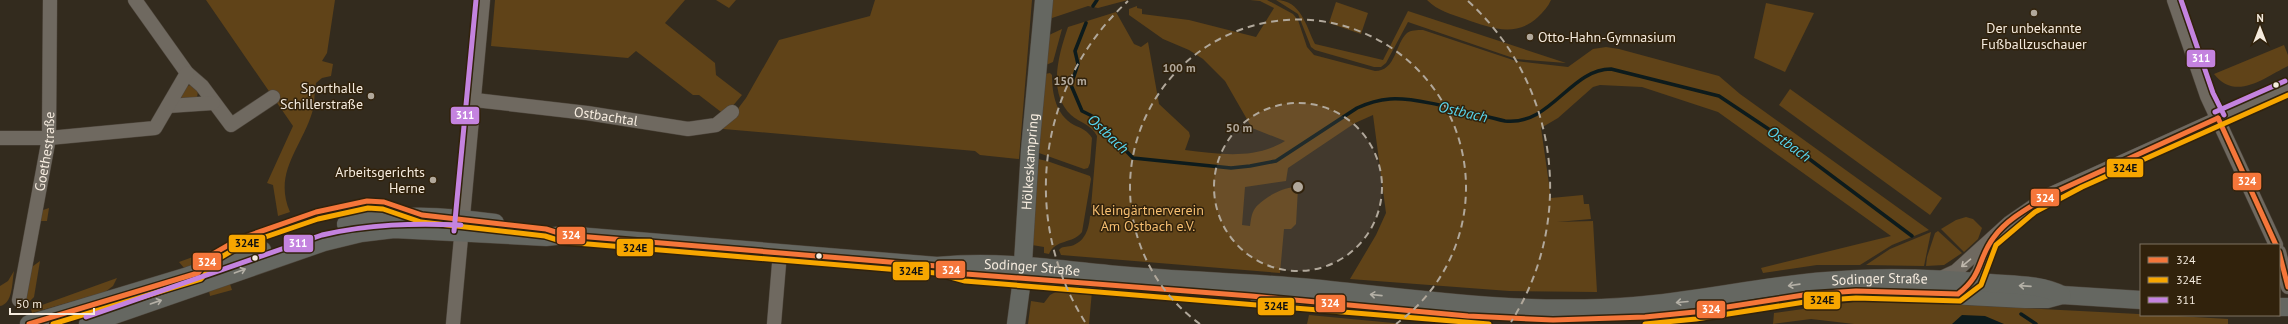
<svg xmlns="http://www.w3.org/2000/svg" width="2288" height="324" font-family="'PT Sans',sans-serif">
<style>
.green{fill:#604318}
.water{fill:#0d1b1c}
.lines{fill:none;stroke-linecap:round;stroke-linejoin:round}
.stream{stroke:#0d1b1c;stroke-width:3.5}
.minor-casing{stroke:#4e463c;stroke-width:15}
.major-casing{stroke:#4e463c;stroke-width:19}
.minor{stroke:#6f6960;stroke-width:14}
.major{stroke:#656761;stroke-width:18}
.bus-1-casing{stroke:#31220c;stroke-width:8}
.bus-2-casing{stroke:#31220c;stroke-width:8}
.bus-3-casing{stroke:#31220c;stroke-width:8}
.bus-1{stroke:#f5763a;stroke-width:5}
.bus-2{stroke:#f7a600;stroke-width:5}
.bus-3{stroke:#c483df;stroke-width:5}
.oneway{stroke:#bfb7ac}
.oneway2{stroke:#b4b0a6}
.ring{fill:none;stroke:#b1a89b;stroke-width:2;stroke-dasharray:7 5}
.poi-dot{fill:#b1a89b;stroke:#31220c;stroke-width:1.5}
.bus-dot{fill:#f5ebde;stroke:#31220c;stroke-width:1.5}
.labels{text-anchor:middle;stroke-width:3;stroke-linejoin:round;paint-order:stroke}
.poi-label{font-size:14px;fill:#f5ebde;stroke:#31220c;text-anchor:end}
.street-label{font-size:14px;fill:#f5ebde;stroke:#31220c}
.park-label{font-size:14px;fill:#f7bf71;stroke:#31220c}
.water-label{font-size:15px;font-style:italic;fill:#57d6ee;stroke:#31220c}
.centre{fill:#b1a89b;stroke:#31220c;stroke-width:2}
.ring-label{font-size:12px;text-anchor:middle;font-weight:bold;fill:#b1a89b;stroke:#31220c;stroke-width:3;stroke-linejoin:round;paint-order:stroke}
.line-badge{stroke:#31220c;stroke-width:1.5}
.badge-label{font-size:11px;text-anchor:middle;font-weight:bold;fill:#fff}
.pale-badge-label{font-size:11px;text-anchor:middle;font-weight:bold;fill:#111}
</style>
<rect width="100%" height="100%" fill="#332b1e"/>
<g class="green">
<path d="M206,0h129l-8,53 -5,8 11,3 -2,12 -9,2 -6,5c-2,10 -1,22 -4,30 -11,35 -39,60 -22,99l-12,4 -5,-31 -6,-2 26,-57z"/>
<polygon points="495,0 685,0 665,23 715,63 716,75 742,95 725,115 699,95 693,95 636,51 628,58 491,46"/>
<polygon points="716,0 736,0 729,8"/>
<polygon points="875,0 1032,0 1019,159 980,155 975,151 712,128 734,114 746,98 779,40 870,16"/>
<polygon points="1050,0 1128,0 1098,8 1088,6 1052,18"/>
<path d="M1250,0h17l26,14 5,6 9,27 7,8 61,16c21,0 20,-27 32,-38 4,-3 10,-3 16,-3l93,31 52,6 25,-18 13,-2 13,2 100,27 21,18 189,136 -37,15 -32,20h-43l-54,8 -2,-5 130,-32 -173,-124 -76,-25 -42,-2 -7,2 -35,31 -17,10 10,70 32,-3 1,9h5l2,15 -34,3 36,-1 4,71 -88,-1 -159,-12 26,-44 10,-22 -13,-98 -18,8 -67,45 -2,13 -41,6 -3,38 8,1c1,-5 1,-11 4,-16 5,-10 33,-26 44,-22l-2,36 -5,5h-7l-4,44 -219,-18 -2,-5c3,-4 7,-3 12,-4 14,-4 18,-17 19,-30l8,-1 1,-4 -8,-4 6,-71c-6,-12 -17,-13 -26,-21 -24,-23 -12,-61 -3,-88l48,-15 18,32 7,3 7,-5 11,62 30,28 1,4 -5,14c34,4 69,10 100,-9l-33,-13 -27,-47 -22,-22 -14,-9 -26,-11 -34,-24v-6l8,-3v2l5,1v5l47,6 67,17 18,-29 -14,-7z"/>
<path d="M1276,0c25,0 30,26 39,44l68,16 25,-49 158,52 -50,-4 -108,-37 -22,41 -5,4h-7l-59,-17 -4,-3 -13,-33z"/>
<path d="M1427,0h124c-3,7 -8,12 -13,17 -22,21 -48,11 -73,2 -14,-5 -27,-8 -38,-19z"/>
<polygon points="1336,2 1368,13 1361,34 1329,23"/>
<polygon points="1766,3 1814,13 1785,72 1754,58"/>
<polygon points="1062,29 1053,62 1046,65 1049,35"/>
<path d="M2284,45l4,10v11c-23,11 -52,36 -74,8z"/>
<path d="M1050,73l2,2c0,19 4,40 22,50 7,3 14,6 18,13l-2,25 -2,5 -4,1 -45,-16 6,-79z"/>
<polygon points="191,85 198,91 197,98 182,101 179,97 186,86"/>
<polygon points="1790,89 1942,198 1930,215 1779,105"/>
<path d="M1038,159l9,2 43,15 1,3 -9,53c-9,12 -27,7 -33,22l-5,-1v-6l-12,-2z"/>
<polygon points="380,205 394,209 376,213 365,206"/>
<polygon points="49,208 47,221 37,221 40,211"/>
<polygon points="1966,217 1973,219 1982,228 1978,239 1964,252 1941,229 1956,220"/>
<polygon points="1938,231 1962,253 1944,265 1926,266 1927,257 1935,233"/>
<polygon points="1931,232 1924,266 1866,265 1890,249"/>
<polygon points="239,244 248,247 213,259 226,249"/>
<polygon points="212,250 195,268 185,269 179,262"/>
<polygon points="40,261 34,297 29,302 24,302 29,269"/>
<path d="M14,271c-2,11 -1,33 -14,35v-20l8,-5z"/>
<polygon points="117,278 113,286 105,292 32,313 31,309"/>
<polygon points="229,281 232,290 210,296 209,291"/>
<polygon points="1061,289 1092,291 1089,324 1028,324 1031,301 1044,303 1050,295"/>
<polygon points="1868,300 2177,316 2228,319 2228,324 1854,324 1811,319 1773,324 1774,313"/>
<polygon points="1309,315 1404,324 1307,324"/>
</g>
<polygon class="water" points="1962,315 1985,316 2004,324 1952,324"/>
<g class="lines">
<g class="stream">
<polyline points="1093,6 1097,0"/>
<path d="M1086,23l-11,28 3,13 -7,21 11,26 10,5 41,42 98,10 19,-2 26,-5 81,-53c11,-5 21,-8 33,-9 30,-2 83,15 115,22 46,5 65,-52 106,-52l108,27 57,38 136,102"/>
<polyline points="2021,314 2036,324"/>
</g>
<g class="minor-casing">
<g id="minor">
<polyline points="135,0 187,73 202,86 231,125 273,97"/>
<polyline points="2174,0 2207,96 2276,245"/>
<path id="s1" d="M475,100l112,13 101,16 28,-4 16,-13"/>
<polyline points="168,106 213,103"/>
<polyline points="0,138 49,138 155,128 187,73"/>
<polyline points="2279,252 2288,287"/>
<polyline points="1939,279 1956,271 2009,223 2051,194 2288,87"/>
<polyline points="1968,287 1979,272 1989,243"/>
<path id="s2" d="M19,300l30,-162 1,-138"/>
<polyline points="453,324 483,0"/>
<polyline points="774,324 780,252"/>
</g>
</g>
<g class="major-casing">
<g id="major">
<path d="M346,224c50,-11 98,-8 149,-1"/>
<polyline points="951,270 966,274 1094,284"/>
<polyline points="1873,291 2025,299 2047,299 2062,295 2141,300"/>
<polyline points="1259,297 1393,309"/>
<polyline points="2279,307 2288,307"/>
<polyline points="29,324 188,276 262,250"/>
<path id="s3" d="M88,324l236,-82 37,-9 33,-4 152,8 19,-2 372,31c63,-6 119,3 181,9 64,6 129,7 193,13 108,11 214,27 323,18 64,-5 127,-20 192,-25 54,-5 110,-3 164,2 24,2 51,1 72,12"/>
<path id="s4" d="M1016,324l6,-45 8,-129 14,-150"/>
</g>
</g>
<use href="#minor" class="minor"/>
<use href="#major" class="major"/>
<g class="bus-1-casing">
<g id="bus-1">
<polyline points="2218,118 2276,245"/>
<polyline points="2279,252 2288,287"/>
<path d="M29,324l169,-51 15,-19 26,-15 77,-27 51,-11 17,1 38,13 124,14 19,6 372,31 29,8 285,22 217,20 85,4 92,-3 50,-5 115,-18 46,-3 102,3c26,-20 19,-35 36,-57 14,-19 38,-31 57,-43l167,-76"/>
</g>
</g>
<g class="bus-2-casing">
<g id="bus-2">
<polyline points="53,324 201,279 218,259 242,245 318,219 368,208 383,209 421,222 545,236 564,242 936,273 965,281 1489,324"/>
<polyline points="1645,324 1696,319 1811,301 1856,298 1960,301 1981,285 1996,245 2035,212 2082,187 2288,95"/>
</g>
</g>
<g class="bus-3-casing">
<g id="bus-3">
<polyline points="2181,0 2213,93 2224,115"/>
<polyline points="2215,112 2285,81"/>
<polyline points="454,231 476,0"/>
<path d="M86,317l236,-82c47,-11 92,-12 139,-10"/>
</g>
</g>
<use href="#bus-1" class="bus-1"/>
<use href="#bus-2" class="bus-2"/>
<use href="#bus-3" class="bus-3"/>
</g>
<defs><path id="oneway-shaft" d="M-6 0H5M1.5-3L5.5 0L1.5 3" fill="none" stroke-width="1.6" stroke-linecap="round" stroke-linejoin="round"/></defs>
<use class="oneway" href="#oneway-shaft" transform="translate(1966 263) rotate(140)"/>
<g class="oneway2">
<use href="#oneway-shaft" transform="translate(240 271) rotate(-20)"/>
<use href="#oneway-shaft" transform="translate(1794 285) rotate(172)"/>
<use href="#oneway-shaft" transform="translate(2025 286) rotate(-176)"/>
<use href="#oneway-shaft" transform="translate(1376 295) rotate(-174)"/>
<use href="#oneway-shaft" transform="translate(156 302) rotate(-19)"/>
<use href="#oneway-shaft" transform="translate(1682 302) rotate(175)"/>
</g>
<circle cx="1298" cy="187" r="84" fill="#b1a89b" fill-opacity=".12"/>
<g class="ring">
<circle cx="1298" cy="187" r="84"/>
<path d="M1200 324A168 168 0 1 1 1396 324"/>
<path d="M1085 322A252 252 0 0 1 1128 1M1468 1A252 252 0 0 1 1511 322"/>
</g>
<g class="poi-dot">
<circle cx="2034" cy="13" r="4"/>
<circle cx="1530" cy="37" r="4"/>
<circle cx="371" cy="96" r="4"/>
<circle cx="433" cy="180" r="4"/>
</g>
<g class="bus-dot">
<circle cx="2276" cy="85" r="3.5"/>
<circle cx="819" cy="256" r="3.5"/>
<circle cx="255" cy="258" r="3.5"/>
</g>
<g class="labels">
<g class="poi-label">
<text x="2034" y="33" text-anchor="middle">Der unbekannte<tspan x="2034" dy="16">Fußballzuschauer</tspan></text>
<text x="1538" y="42" text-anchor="start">Otto-Hahn-Gymnasium</text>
<text x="363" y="93">Sporthalle<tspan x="363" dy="16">Schillerstraße</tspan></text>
<text x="425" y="177">Arbeitsgerichts<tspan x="425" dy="16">Herne</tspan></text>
</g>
<g class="street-label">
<text dy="5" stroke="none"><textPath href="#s1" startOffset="132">Ostbachtal</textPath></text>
<text dy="5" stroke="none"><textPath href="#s2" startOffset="151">Goethestraße</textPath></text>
<text dy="5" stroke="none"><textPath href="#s4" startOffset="163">Hölkeskampring</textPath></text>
<text dy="5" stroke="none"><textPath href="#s3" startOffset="961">Sodinger Straße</textPath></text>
<text dy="5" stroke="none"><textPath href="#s3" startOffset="1812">Sodinger Straße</textPath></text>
</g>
<g class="park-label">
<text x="1148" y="215">Kleingärtnerverein<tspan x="1148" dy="16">Am Ostbach e.V.</tspan></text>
</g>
<g class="water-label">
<text transform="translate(1463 112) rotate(13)" y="5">Ostbach</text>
<text transform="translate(1108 134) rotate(43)" y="5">Ostbach</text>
<text transform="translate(1789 144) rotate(36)" y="5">Ostbach</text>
</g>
</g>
<circle cx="1298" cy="187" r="6" class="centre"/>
<g class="ring-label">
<text x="1179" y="72">100 m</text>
<text x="1070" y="85">150 m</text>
<text x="1239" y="132">50 m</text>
</g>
<g class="line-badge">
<rect x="2186" y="49" width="30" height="19" rx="4" fill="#c483df"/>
<rect x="450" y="106" width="30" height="19" rx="4" fill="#c483df"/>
<rect x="2106" y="158" width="38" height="20" rx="4" fill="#f7a600"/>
<rect x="2232" y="172" width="30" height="19" rx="4" fill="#f5763a"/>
<rect x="2030" y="188" width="30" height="19" rx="4" fill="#f5763a"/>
<rect x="556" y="226" width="30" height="19" rx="4" fill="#f5763a"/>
<rect x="283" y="234" width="31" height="19" rx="4" fill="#c483df"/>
<rect x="228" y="234" width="38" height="19" rx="4" fill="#f7a600"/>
<rect x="616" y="238" width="38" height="19" rx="4" fill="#f7a600"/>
<rect x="192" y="252" width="30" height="19" rx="4" fill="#f5763a"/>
<rect x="935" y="260" width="31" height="19" rx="4" fill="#f5763a"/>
<rect x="892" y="261" width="38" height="20" rx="4" fill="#f7a600"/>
<rect x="1803" y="291" width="38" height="19" rx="4" fill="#f7a600"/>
<rect x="1315" y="294" width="31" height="19" rx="4" fill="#f5763a"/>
<rect x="1257" y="297" width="38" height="19" rx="4" fill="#f7a600"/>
<rect x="1696" y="300" width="30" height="19" rx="4" fill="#f5763a"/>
</g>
<g class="badge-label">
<text x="2201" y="62">311</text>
<text x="465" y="119">311</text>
<text x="2247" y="185">324</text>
<text x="2045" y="202">324</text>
<text x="571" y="239">324</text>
<text x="298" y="247">311</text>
<text x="207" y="266">324</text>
<text x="951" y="274">324</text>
<text x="1330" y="307">324</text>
<text x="1711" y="313">324</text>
</g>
<g class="pale-badge-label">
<text x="2125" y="172">324E</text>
<text x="247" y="247">324E</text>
<text x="635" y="252">324E</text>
<text x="911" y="275">324E</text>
<text x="1822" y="304">324E</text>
<text x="1276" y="310">324E</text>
</g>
<rect x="2140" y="244" width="140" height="72" fill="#31220c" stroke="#7f7260"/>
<rect x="2148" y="257" width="20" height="6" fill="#f5763a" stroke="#7f7260"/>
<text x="2176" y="264" font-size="12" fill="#f5ebde">324</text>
<rect x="2148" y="277" width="20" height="6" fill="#f7a600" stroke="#7f7260"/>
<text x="2176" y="284" font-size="12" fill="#f5ebde">324E</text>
<rect x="2148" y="297" width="20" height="6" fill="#c483df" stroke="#7f7260"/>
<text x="2176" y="304" font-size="12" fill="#f5ebde">311</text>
<g transform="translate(2260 28)" stroke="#31220c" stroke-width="3" paint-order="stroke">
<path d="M0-3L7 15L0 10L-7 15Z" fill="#f5ebde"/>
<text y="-6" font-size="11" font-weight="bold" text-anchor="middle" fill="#f5ebde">N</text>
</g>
<path d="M10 308v6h84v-6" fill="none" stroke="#f5ebde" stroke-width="2"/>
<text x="16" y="308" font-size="12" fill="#f5ebde" stroke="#31220c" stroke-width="3" paint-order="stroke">50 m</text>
</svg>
